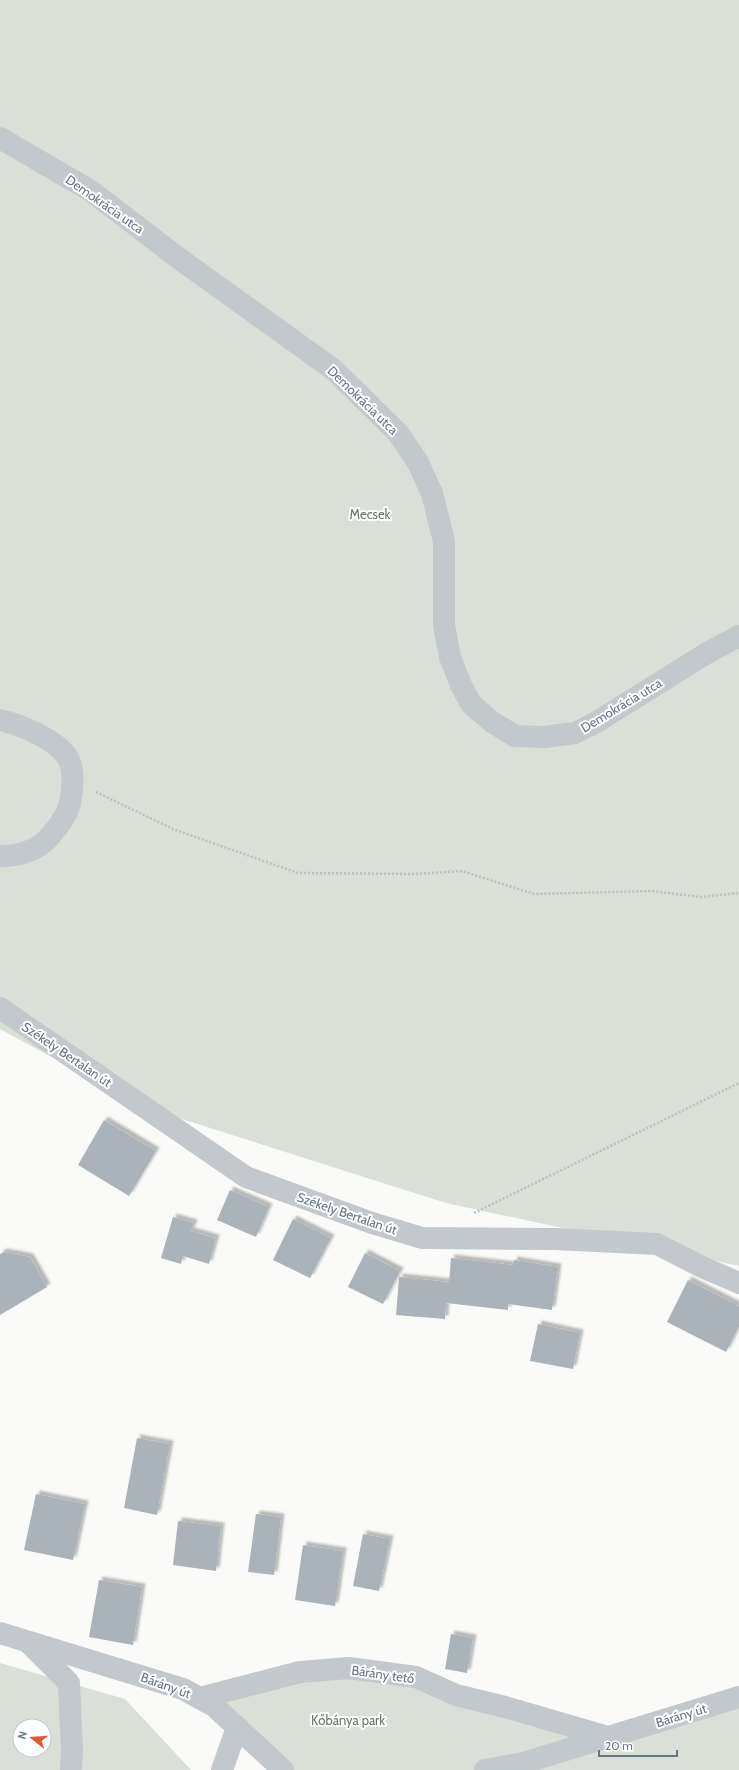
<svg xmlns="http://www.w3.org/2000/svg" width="739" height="1770" font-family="Cabin,sans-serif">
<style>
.green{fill:#dadfd7;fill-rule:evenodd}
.building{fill:#aab3b9;filter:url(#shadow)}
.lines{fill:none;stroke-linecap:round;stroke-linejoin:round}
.path{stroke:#bbbfc2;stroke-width:2.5;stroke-dasharray:2 2;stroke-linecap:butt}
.minor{stroke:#c3c8cc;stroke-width:22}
.labels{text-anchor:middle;stroke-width:4;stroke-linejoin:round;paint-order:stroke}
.street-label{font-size:13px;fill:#657683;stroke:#fff}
.park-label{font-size:13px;fill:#687a64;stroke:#fff}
</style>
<defs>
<filter id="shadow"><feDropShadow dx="3.5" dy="-3.5" stdDeviation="1" flood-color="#0004"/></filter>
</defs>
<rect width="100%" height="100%" fill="#fafaf8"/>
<g class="green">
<polygon points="0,0 739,0 739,1266 446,1203 144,1107 0,1029"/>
<path d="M0,1663l125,36 66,71h-191zM20,1726h24v24h-24z"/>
<polygon points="349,1668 608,1737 739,1697 739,1770 283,1770 214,1706"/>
</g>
<g class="building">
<polygon points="104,1120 156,1151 129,1196 78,1165"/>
<polygon points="230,1190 269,1207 256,1237 217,1220"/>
<polygon points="173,1217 194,1223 191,1231 216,1238 209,1264 183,1256 181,1264 161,1258"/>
<polygon points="293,1219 331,1238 310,1278 273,1260"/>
<polygon points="4,1252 30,1257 47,1287 0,1315 0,1254"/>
<polygon points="365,1253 400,1271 383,1304 348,1287"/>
<polygon points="451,1258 513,1265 514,1260 558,1267 552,1310 508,1304 508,1310 446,1303 445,1319 396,1315 399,1277 449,1282"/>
<polygon points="688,1280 739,1306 739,1326 726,1352 667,1322"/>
<polygon points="538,1324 580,1333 573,1369 530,1361"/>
<polygon points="137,1438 170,1444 157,1515 124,1508"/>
<polygon points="36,1494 85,1504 73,1560 24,1550"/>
<polygon points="256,1514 281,1517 274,1575 248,1572"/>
<polygon points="178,1521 221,1526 216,1571 173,1565"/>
<polygon points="363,1534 390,1539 379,1591 353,1586"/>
<polygon points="303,1545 343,1551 335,1606 295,1600"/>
<polygon points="99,1580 142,1587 133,1645 89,1637"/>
<polygon points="451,1634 473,1638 467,1673 445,1669"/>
</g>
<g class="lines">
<g class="path">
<polyline points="96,792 173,829 298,873 416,874 462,871 534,894 653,891 701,897 739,893"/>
<polyline points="474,1213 739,1083"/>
</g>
<g class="minor">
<polyline points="0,138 91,191 177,257 334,370 398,433 417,461 432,493 444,541 444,625 450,657 461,685 471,704 492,722 515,736 544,737 575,733 595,723 707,653 739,636"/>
<path d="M0,720c21,5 56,19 68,38 7,12 5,41 -1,54 -3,7 -18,27 -24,31 -11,9 -29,14 -43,13"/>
<polyline points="0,1008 246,1177 372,1223 422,1238 555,1239 657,1244 702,1267 739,1283"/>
<polyline points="0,1633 183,1689 214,1706 283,1770"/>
<polyline points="29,1643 69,1683 72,1751 71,1770"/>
<polyline points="200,1698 300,1672 349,1668 416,1677 456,1695 505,1707 608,1737"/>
<polyline points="222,1770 237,1727"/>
<polyline points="485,1770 523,1763 739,1697"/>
</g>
</g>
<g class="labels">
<g class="street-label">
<text transform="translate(105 204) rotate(35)" y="5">Demokrácia utca</text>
<text transform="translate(363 400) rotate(44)" y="5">Demokrácia utca</text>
<text transform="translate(621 705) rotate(-31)" y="5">Demokrácia utca</text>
<text transform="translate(67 1054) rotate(34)" y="5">Székely Bertalan út</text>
<text transform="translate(347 1213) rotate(19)" y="5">Székely Bertalan út</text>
<text transform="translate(383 1674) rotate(8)" y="5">Bárány tető</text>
<text transform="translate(166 1685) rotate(20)" y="5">Bárány út</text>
<text transform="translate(681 1715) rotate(-17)" y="5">Bárány út</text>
</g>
<g class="park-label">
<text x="370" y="519">Mecsek</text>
<text x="348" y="1725">Kőbánya park</text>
</g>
</g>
<g transform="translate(32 1738) rotate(287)"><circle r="19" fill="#ffffff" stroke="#c1c8cd"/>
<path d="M0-3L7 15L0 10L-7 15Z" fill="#e4572e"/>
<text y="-6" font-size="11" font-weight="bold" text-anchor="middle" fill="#657683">N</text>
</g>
<path d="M599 1750v6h78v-6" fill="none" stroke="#657683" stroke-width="2"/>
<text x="605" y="1750" font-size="12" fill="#657683" stroke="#ffffff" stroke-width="3" paint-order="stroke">20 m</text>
</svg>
